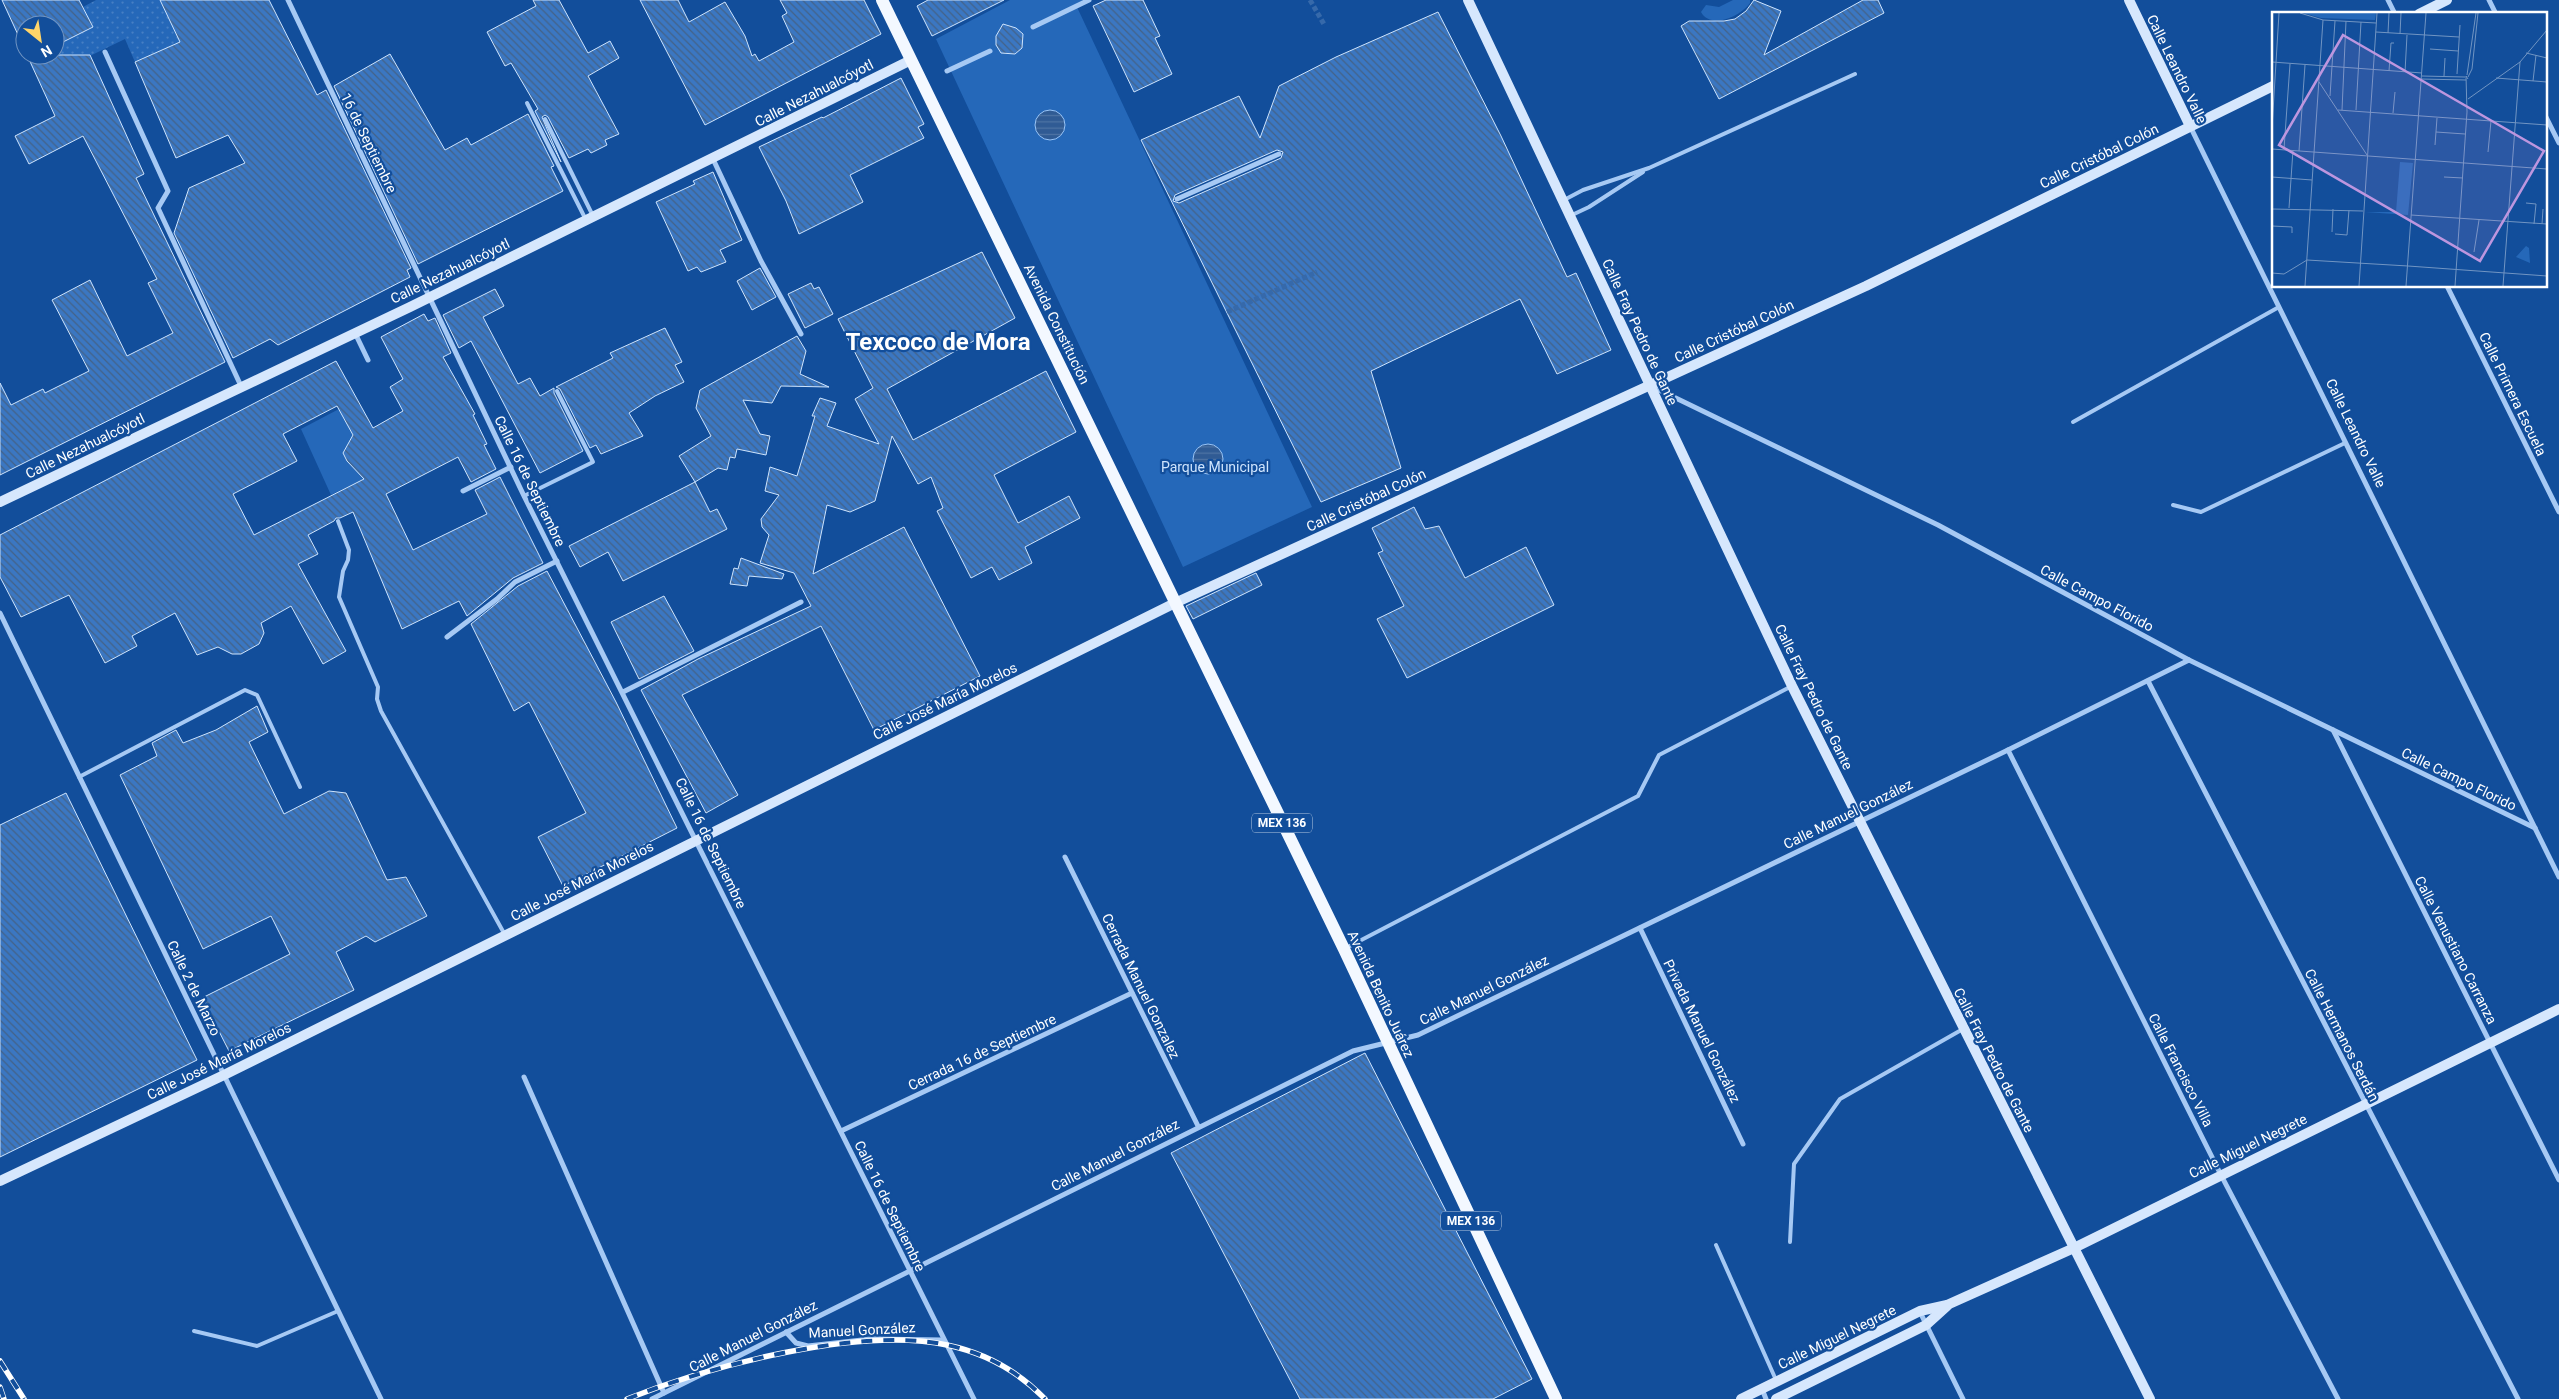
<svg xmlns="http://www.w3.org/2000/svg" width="2559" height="1399" font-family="Roboto,sans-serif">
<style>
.grass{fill:url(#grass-dots)}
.green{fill:#2568b9}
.water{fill:url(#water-rules);stroke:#98c4f7}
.building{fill:url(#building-back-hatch);stroke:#cee4fd;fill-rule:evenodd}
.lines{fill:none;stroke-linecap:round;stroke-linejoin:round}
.street-tunnel{stroke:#3669aa;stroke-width:5;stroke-dasharray:5 2.5;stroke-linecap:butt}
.lane{stroke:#a6c9f4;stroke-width:4}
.street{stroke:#a6c9f4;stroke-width:5}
.secondary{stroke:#d6e7fd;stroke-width:10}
.primary{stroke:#f3f8ff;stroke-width:12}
.rail-casing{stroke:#fff;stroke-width:5.5}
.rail{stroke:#124e9b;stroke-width:4;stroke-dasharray:11;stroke-linecap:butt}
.labels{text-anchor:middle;stroke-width:4.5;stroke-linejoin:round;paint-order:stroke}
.shield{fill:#124e9b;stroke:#b8cae1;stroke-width:1}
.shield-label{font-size:12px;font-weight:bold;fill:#fff}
.street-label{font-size:14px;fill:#fff;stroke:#124e9b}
.park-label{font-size:14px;fill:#cee4fd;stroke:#124e9b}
.town-label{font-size:24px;font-weight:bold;fill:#fff;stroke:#124e9b}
.inset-road{fill:none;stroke:#7195c3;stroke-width:1}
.view{fill:#bd96df;fill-opacity:0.15;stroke:#bd96df;stroke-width:2.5}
.inset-edge{fill:none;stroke:#fff;stroke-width:2.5}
</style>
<defs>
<pattern id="grass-dots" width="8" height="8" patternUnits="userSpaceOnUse" patternTransform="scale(1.25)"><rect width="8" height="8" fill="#2568b9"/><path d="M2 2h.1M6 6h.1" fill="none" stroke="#467fc4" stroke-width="1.8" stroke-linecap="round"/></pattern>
<pattern id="water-rules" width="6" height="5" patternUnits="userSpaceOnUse" patternTransform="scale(1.25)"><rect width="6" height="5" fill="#305b94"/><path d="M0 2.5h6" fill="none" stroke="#4f74a4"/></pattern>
<pattern id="building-back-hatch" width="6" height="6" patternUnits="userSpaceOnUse" patternTransform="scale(1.25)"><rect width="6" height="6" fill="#3b77c2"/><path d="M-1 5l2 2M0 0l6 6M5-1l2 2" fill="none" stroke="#446287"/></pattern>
</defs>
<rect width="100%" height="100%" fill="#124e9b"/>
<polygon class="grass" points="96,0 160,0 168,17 179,12 190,38 135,62 125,39 40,80 55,55 55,46 93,27 83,7"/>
<g class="green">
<polygon points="1010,0 1084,0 1076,5 1312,507 1183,567 936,39"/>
<path d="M1733,0h17v3c-9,13 -39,27 -49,9l5,-7 13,2z"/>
<polygon points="339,409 374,474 331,495 301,429"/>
</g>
<g class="water">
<circle cx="1050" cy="125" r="15"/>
<circle cx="1208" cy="459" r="15"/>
</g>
<g class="building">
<polygon points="2,0 79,0 93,27 55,46 55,25 25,25 25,50"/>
<polygon points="160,0 269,0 317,95 326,90 411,268 407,270 410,277 278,345 270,339 233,358 174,233 189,188 245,163 228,135 176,158 135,62 180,42"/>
<polygon points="533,0 559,0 588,53 610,41 619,58 588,76 619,134 605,140 607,145 591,153 588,149 569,158 548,117 545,115 542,117 561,162 535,111 538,109 511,63 505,66 487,32 536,6"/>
<polygon points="640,0 678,0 689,22 725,2 745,36 752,56 755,54 759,61 794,42 782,16 787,13 780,0 864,0 881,34 705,125"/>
<polygon points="928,0 1004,0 932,36 917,6"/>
<polygon points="1106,0 1143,0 1160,36 1155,38 1172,74 1134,92 1093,6"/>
<polygon points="1754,0 1781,11 1764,55 1863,0 1878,0 1884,13 1719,99 1681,26 1689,21 1724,21 1735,19 1746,11"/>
<path d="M1438,12l63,124 66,141 9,-4 35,77 -54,24 -37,-75 -149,72 30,97 -80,34 -180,-362 98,-44 21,42 19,-52 57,-29zM1277,150l6,2 -2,6 -102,45 -6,-2 2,-6z"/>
<polygon points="1003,24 1016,28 1023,34 1022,48 1015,54 1001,53 996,45 996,36"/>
<polygon points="390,54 445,150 467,138 471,145 528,114 554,166 551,167 563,191 418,264 334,86"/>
<polygon points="27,55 90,55 144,174 136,178 225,362 0,475 0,383 11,405 43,389 45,393 89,371 52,300 90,280 127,356 173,333 148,283 157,279 83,136 29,164 15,136 55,116"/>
<polygon points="901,78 924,124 918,127 924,138 850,175 863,202 799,234 786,201 759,147 822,117 823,118"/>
<polygon points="713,172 742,240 720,250 726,262 701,272 697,267 688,271 656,202 695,184 693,181"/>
<polygon points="982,252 1015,318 887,389 913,440 1046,371 1076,432 994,475 1018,523 1069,496 1080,518 1025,547 1032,563 999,580 992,567 971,578 937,511 943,508 931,477 918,484 892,436 875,501 850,512 827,505 813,574 904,527 980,676 874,730 821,626 682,695 738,795 706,813 641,690 698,659 811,606 794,573 760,563 769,535 762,527 761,519 779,495 765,491 770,467 797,476 815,416 812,416 820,398 836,403 827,426 879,444 855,399 873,388 838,319"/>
<polygon points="760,268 776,297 752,310 737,281"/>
<polygon points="811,283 814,289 819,287 833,314 805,328 788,294"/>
<polygon points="495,289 504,306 483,317 518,384 530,378 540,396 554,388 554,393 583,451 540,473 471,341 459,348 443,315"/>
<path d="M424,314l4,7 7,-3 16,35 -8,4 32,57 -2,1 14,29 -3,1 12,24 -25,13 -13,-25 -72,37 27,56 74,-36 -12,-24 25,-13 43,86 -30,15 -46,38 -8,-15 -57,28 -49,-117 -13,6h-4l-2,3 -26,14 10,19 -20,10 48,87 -23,13 -32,-58 -30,17 3,10 -5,11 -18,10h-9l-14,-7 -21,8 -22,-42 -43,23 5,10 -32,17 -36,-68 -48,22 -21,-40v-42l336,-174 37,67 30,-17 -13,-24 13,-8 -22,-42zM337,406l16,29 -10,18 4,8 17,18 -110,56 -21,-41 64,-33 -14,-27z"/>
<polygon points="665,328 682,362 675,365 684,382 655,396 629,413 643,436 601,454 596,445 590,448 560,389 556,387 613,358 610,353"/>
<polygon points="797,336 806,351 800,374 829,387 781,386 772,403 743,400 760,434 770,436 766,455 737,449 735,458 730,457 727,470 718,468 695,482 679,456 711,436 696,408 700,390"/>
<polygon points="695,482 710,512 717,509 727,529 623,581 608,552 580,567 569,546"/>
<polygon points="1414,507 1425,529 1439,526 1465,578 1526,547 1554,605 1407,678 1377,619 1404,606 1378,553 1383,551 1372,528"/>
<polygon points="741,558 784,574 782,579 749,576 747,586 730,584 734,568 738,569"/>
<polygon points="547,571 616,702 677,828 563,886 538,837 586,813 529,702 514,711 471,624 518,586"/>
<polygon points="1256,573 1262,585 1193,619 1186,606"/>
<polygon points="664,596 694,651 639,679 611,622"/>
<polygon points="257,706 268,732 249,742 284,814 329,791 346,793 387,880 406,877 427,916 375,942 366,936 336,952 354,990 229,1051 202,998 290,954 271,916 203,949 120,775 157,756 152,743 176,730 183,743 216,730"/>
<polygon points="66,793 197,1060 0,1157 0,825"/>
<polygon points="1365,1053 1532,1379 1493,1399 1300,1399 1171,1153"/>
</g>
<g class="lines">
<g class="street-tunnel">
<polyline points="1310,0 1325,26"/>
<polyline points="1227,312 1317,272"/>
</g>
<g class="lane">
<polyline points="527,103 586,220"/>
<polyline points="545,119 593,216"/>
<polyline points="1564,200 1583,190 1649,168 1855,74"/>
<polyline points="1572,215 1589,207 1643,172"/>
<polyline points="2073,422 2279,307"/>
<polyline points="524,496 593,462 557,391"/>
<polyline points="2173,505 2201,512 2345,443"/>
<polyline points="338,521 349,550 348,560 343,571 339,597 378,687 377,699 381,711 505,935"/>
<polyline points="79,777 245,690 257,695 300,787"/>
<polyline points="1346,948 1638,796 1659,755 1790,687"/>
<polyline points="1790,1242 1794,1164 1840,1099 1963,1029"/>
<polyline points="1716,1245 1776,1380"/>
<polyline points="194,1331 257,1346 338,1311"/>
</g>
<g class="street">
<polyline points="288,0 524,496 974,1399"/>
<polyline points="2388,0 2395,14"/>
<polyline points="2489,0 2496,14"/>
<polyline points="1033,27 1089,0"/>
<polyline points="105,52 168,191 158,208 241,386"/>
<polyline points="947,71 990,51"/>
<polyline points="2545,115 2559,143"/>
<polyline points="2190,126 2559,877"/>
<polyline points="713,159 761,261 801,334"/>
<polyline points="1177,199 1279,154"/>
<polyline points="2447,286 2559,512"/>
<polyline points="355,333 368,360"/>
<polyline points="1653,387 1938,525 2189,660 2535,828"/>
<polyline points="463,491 511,467"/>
<polyline points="0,613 381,1399"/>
<polyline points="447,637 497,599 515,582 557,561"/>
<polyline points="2148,681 2518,1399"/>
<polyline points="623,692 801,602"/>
<polyline points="2333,730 2559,1180"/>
<polyline points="2008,750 2221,1175 2338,1399"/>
<polyline points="1065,857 1198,1126"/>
<polyline points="1640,928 1743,1144"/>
<polyline points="524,1077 664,1393"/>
<polyline points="841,1131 1132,993"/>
<polyline points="1920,1312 1963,1399"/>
<polyline points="786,1332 796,1343 808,1346 871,1339 943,1340"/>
<polyline points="1762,1389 1766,1399"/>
<polyline points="652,1399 1353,1051 1418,1035 2008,750 2189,660"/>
</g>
<g class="secondary">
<polyline points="1468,0 1792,686 2150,1399"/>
<polyline points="2129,0 2190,126"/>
<polyline points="2419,14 2447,0"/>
<polyline points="0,502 410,307 911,60"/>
<polyline points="0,1181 224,1075 1175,603 1866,286 2273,86"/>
<polyline points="1741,1399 1920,1311 1947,1305 2074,1248 2559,1009"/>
<polyline points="1776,1399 1926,1325 1947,1306"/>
</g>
<polyline class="primary" points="882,0 1344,949 1556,1399"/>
<g class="rail-casing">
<g id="rail">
<polyline points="0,1361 24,1399"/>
<polyline points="0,1387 4,1399"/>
<path d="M627,1399c82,-33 233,-73 320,-54 38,8 71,26 98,54"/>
</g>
</g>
<use href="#rail" class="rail"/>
</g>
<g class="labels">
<g class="shield">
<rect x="1252" y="813.5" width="60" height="19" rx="4"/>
<rect x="1441" y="1211.5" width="60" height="19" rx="4"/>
</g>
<g class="shield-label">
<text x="1282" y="827">MEX 136</text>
<text x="1471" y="1225">MEX 136</text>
</g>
<g class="street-label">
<text transform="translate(2177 69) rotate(64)" y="5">Calle Leandro Valle</text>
<text transform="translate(814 93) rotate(-27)" y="5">Calle Nezahualcóyotl</text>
<text transform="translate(369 143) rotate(64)" y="5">16 de Septiembre</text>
<text transform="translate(2099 156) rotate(-26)" y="5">Calle Cristóbal Colón</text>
<text transform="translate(450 271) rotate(-26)" y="5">Calle Nezahualcóyotl</text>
<text transform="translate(1057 324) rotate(64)" y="5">Avenida Constitución</text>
<text transform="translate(1734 331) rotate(-25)" y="5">Calle Cristóbal Colón</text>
<text transform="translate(1640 332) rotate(65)" y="5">Calle Fray Pedro de Gante</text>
<text transform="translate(2513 394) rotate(64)" y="5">Calle Primera Escuela</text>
<text transform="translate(2356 433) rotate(64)" y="5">Calle Leandro Valle</text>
<text transform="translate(85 446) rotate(-26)" y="5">Calle Nezahualcóyotl</text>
<text transform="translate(530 481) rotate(64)" y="5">Calle 16 de Septiembre</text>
<text transform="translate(1366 500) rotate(-25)" y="5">Calle Cristóbal Colón</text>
<text transform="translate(2097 598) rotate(28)" y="5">Calle Campo Florido</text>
<text transform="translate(1814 697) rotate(64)" y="5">Calle Fray Pedro de Gante</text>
<text transform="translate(945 701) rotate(-26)" y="5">Calle José María Morelos</text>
<text transform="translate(2459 779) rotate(26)" y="5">Calle Campo Florido</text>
<text transform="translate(1848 814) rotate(-26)" y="5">Calle Manuel González</text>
<text transform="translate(711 843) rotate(64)" y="5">Calle 16 de Septiembre</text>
<text transform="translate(582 881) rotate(-27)" y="5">Calle José María Morelos</text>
<text transform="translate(2456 950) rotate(63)" y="5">Calle Venustiano Carranza</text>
<text transform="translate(1141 986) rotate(64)" y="5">Cerrada Manuel Gonzalez</text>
<text transform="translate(194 988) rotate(64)" y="5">Calle 2 de Marzo</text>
<text transform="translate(1484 990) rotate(-26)" y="5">Calle Manuel González</text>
<text transform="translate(1381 994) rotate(65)" y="5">Avenida Benito Juárez</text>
<text transform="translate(1702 1031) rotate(64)" y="5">Privada Manuel González</text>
<text transform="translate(2342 1035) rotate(63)" y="5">Calle Hermanos Serdán</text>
<text transform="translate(982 1052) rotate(-25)" y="5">Cerrada 16 de Septiembre</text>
<text transform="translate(1994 1060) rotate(63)" y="5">Calle Fray Pedro de Gante</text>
<text transform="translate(219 1061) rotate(-26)" y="5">Calle José María Morelos</text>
<text transform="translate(2181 1070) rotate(63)" y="5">Calle Francisco Villa</text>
<text transform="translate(2248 1146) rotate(-26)" y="5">Calle Miguel Negrete</text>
<text transform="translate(1115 1155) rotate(-27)" y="5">Calle Manuel González</text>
<text transform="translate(890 1206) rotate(64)" y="5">Calle 16 de Septiembre</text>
<text transform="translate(862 1330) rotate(-3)" y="5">Manuel González</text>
<text transform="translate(753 1336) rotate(-27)" y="5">Calle Manuel González</text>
<text transform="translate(1837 1337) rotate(-26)" y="5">Calle Miguel Negrete</text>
</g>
<g class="park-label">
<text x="1215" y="472">Parque Municipal</text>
</g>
<g class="town-label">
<text x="938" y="350">Texcoco de Mora</text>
</g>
</g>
<g transform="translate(2272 12)">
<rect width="275" height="275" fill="#124e9b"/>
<path d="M31,1h73l-1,7 -54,-2zM128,150l13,1 -5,52 -43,-3h31zM254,234l3,2 1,15 -14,-6z" fill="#2568b9"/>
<path class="inset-road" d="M28,1l23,7 53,3M104,20l83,5M116,21l1,-20M128,22l1,-21M158,37l28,2M254,41l21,5M0,50l150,11M117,59l2,-28h3M133,60l2,-37M185,62l3,-49M195,63l9,-62M150,64l43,1M172,64l1,-18M196,65l4,-8 6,-56M224,66l51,4M149,67l45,1M261,69l3,-26M47,70l48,73M58,84l5,-75M196,87l52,-37M66,98l209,15M70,98l4,-89M84,98l5,-88M121,101l2,-21M0,116l7,-115M164,120l29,2M163,133l2,-27M0,137l275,20M12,137l6,-85M27,139l6,-86M216,140l3,-31M0,165l40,3M172,165l19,1M254,191l10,1 -2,20M17,196l4,-58M0,197l91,2M139,203l136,9M270,212l1,-15M0,214l20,1v6M60,220l1,-23M63,222l12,1 2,-25M202,240l5,-32M136,254l139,10M0,261l12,1 23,-14 101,6M33,274l18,-266M87,274l18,-273M134,274l20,-273M183,274l12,-174 -1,-36 2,3M231,274l17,-224 27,-32"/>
<path class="view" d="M71,23l201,116 -64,110 -201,-116z"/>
<rect width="275" height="275" class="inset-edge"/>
</g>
<g transform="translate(40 40) rotate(150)"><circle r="24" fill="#124e9b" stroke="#7195c3"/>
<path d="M0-4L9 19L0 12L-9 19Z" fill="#ffd469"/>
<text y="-8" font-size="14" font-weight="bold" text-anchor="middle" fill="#ffffff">N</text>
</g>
</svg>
